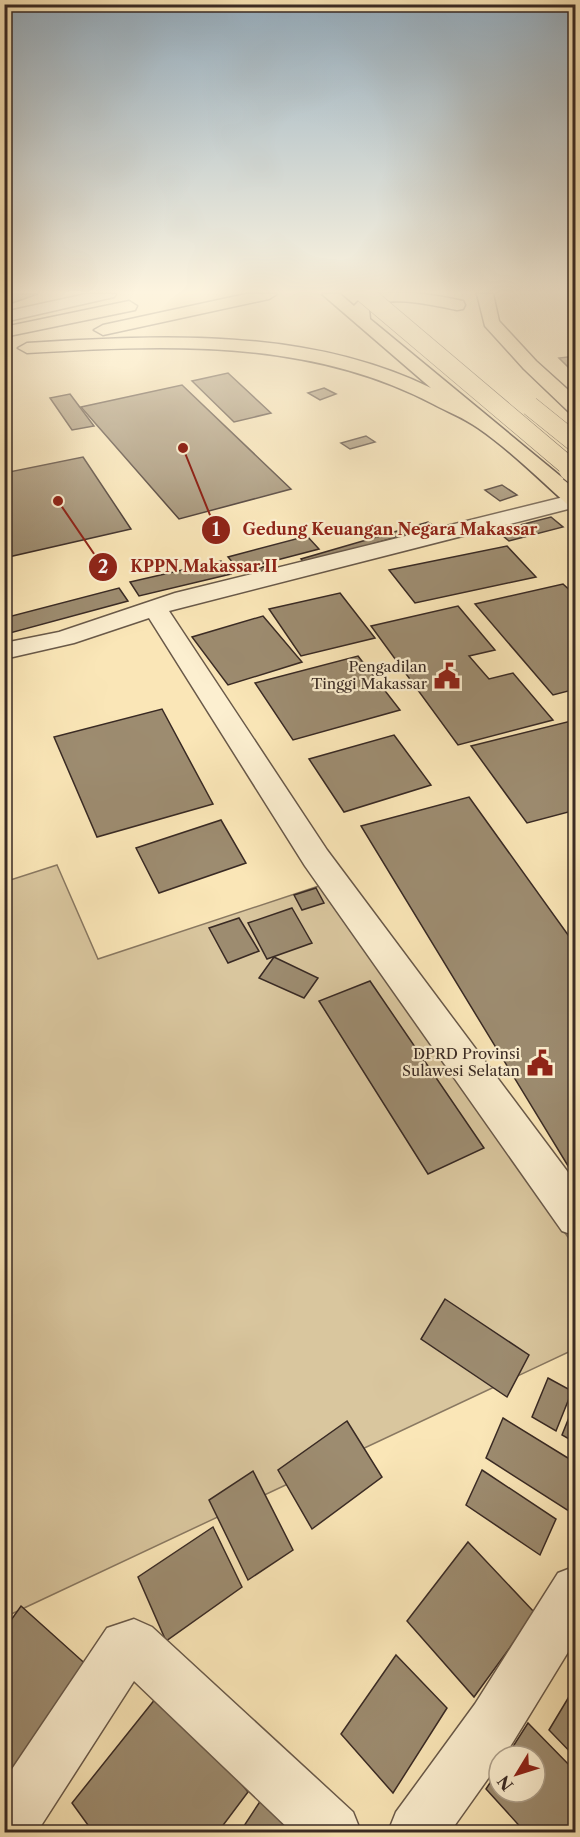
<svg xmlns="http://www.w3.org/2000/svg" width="580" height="1837" font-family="'Libre Caslon Text',serif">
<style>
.green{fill:#d9c69e;stroke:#897861;stroke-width:1.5}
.building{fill:#9d8c70;stroke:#392a24;stroke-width:1.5}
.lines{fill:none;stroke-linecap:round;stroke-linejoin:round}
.minor-casing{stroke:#695949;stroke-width:3}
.highway-casing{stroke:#392a24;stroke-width:3}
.minor{fill:#fcefd0;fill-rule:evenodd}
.highway{fill:#fae6b7;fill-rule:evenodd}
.highway-bridge-far1-casing{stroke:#392a24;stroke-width:20;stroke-linecap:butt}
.highway-bridge-casing{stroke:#392a24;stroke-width:26;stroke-linecap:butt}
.highway-bridge-far1{stroke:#fae6b7;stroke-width:19}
.highway-bridge{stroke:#fae6b7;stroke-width:24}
.labels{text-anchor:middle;stroke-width:4.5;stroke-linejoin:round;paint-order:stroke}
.poi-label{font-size:15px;fill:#392a24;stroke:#fcefd0;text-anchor:end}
.leader{fill:none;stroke:#8f2418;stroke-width:2}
.callout-dot{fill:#8f2418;stroke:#fcefd0;stroke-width:2}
.mark-label{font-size:18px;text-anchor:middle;font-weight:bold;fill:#fff}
.callout-label{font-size:16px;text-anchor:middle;font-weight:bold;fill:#8f2418;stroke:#fcefd0;stroke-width:4.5;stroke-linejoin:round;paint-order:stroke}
</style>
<rect width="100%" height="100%" fill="#fae6b7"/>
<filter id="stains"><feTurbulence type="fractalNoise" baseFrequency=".00333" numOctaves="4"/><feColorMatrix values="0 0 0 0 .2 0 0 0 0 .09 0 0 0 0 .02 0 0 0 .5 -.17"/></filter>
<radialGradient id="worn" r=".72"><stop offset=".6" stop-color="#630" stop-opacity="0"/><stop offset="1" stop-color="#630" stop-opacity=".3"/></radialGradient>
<polygon class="green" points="57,865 98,959 319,886 575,1247 575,1349 5,1617 4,882"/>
<g class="building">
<polygon points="4,294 38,294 4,306"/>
<polygon points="576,356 576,366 568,367 559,358"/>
<polygon points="228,373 271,413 234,422 192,381"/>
<polygon points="182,385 291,489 179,519 81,407"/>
<polygon points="324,388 336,394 320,400 308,393"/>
<polygon points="70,394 94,426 72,430 50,398"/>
<polygon points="366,436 375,442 350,449 341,443"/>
<polygon points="83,457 131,529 4,558 4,473"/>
<polygon points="502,485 517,495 500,501 485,490"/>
<polygon points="551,517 563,527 509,541 497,531"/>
<polygon points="428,522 434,526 305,564 301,559"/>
<polygon points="307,536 319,549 239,570 228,557"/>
<polygon points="507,546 536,577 415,603 389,570"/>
<polygon points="221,561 231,574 139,596 130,582"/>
<polygon points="274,564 280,570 253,578 248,571"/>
<polygon points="563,584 576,596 576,689 553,695 475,604"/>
<polygon points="119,588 128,601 10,633 4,624 4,618"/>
<polygon points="340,593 375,638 301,656 269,609"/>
<polygon points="458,606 495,650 469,656 489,679 513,673 553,720 458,745 371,626"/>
<polygon points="263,616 302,662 228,685 192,637"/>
<polygon points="358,656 400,710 293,740 255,683"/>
<polygon points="162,709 213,804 97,837 54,737"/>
<polygon points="571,721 576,726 576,810 527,823 471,746"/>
<polygon points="394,735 431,785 344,812 309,759"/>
<polygon points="469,797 576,946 576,1179 361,826"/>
<polygon points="221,820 246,863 159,893 136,848"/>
<polygon points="316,888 324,903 302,910 294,895"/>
<polygon points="292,908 312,943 267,959 248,923"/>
<polygon points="239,918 259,951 228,963 209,928"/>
<polygon points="274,957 318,978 304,998 259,978"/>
<polygon points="370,981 484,1148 428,1174 319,1001"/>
<polygon points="445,1299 529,1355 507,1397 421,1339"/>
<polygon points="548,1378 572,1391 556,1431 532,1417"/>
<polygon points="576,1400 576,1443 562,1435"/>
<polygon points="503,1418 576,1463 575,1515 486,1458"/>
<polygon points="347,1421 382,1477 312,1529 278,1470"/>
<polygon points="482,1470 556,1519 540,1555 466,1505"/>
<polygon points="253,1471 293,1550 248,1580 209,1500"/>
<polygon points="213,1527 242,1587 166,1641 138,1577"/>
<polygon points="468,1542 535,1613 474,1697 407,1621"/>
<polygon points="21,1606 90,1668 4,1791 4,1630"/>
<polygon points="396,1655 447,1708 393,1793 341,1734"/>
<polygon points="576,1685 576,1758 549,1730"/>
<polygon points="164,1688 248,1792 218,1832 93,1832 72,1803"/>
<polygon points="528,1723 576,1772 576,1832 525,1832 486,1789 499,1769 499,1792 535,1792 535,1756 507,1756"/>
<polygon points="261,1800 291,1832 240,1832"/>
</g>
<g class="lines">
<g class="minor-casing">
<g id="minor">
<polygon points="86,294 116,294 114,297 4,322 4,312"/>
<polygon points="576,494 576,507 169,611 327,850 576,1183 576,1236 562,1231 305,866 149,618 74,643 4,659 4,643 59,632 175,593"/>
<polygon points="576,1566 576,1639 513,1742 504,1756 499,1756 499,1763 450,1832 388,1832 396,1812 475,1704 558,1573"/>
<polygon points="134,1619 152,1627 353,1812 361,1832 292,1832 134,1681 37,1832 4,1832 4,1781 107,1628"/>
</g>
</g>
<g class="highway-casing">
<g id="highway">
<polygon points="246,294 277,294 269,299 103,335 94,330 103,325"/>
<path d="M322,294h18l14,12c19,-23 82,-11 109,-5l2,4 -2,4 -6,1c-20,-4 -74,-17 -88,-1l1,10 206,170v17l-8,-1c-29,-26 -58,-55 -90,-77 -14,-10 -30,-16 -45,-24 -126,-66 -267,-59 -406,-51l-9,-5 9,-5c135,-8 279,-16 404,45z"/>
<polygon points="477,294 493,294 499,321 536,361 576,397 576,414 569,412 524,369 485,326"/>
<polygon points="129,301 137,306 135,310 4,337 4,327"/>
</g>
</g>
<use href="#minor" class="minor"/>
<use href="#highway" class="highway"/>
<g class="highway-bridge-far1-casing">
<g id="highway-bridge-far1">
<polyline points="365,294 573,470"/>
<polyline points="530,406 576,443"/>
</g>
</g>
<g class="highway-bridge-casing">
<polyline id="highway-bridge" points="571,469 576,473"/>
</g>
<use href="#highway-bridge-far1" class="highway-bridge-far1"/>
<use href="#highway-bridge" class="highway-bridge"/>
</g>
<linearGradient id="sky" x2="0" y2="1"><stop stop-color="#95aec0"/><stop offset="0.53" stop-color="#fdf4df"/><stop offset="1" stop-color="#fdf4df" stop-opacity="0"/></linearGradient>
<rect width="580" height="551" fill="url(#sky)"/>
<defs>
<g id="civic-bare" transform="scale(2.07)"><path d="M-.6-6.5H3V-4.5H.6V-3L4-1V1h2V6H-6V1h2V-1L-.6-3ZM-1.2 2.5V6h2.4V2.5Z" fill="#8f2418" stroke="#fcefd0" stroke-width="2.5" paint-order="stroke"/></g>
</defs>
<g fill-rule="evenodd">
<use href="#civic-bare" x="447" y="676"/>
<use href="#civic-bare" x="540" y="1063"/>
</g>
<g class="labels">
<g class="poi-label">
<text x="427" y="672">Pengadilan<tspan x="427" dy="17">Tinggi Makassar</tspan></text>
<text x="520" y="1059">DPRD Provinsi<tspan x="520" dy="17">Sulawesi Selatan</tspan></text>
</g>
</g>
<path class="leader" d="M183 448L216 530M58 501L103 567"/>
<g class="callout-dot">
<circle cx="183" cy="448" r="6"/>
<circle cx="58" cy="501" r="6"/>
<circle cx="216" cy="530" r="15"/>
<circle cx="103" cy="567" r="15"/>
</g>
<g class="mark-label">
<text x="216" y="536">1</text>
<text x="103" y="573">2</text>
</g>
<g class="callout-label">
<text x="390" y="535">Gedung Keuangan Negara Makassar</text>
<text x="204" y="572">KPPN Makassar II</text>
</g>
<rect width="580" height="1837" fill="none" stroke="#fae6b7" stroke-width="24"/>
<rect x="6" y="6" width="568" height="1825" fill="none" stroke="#392a24" stroke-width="3"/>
<rect x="12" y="12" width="556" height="1813" fill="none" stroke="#392a24" stroke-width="1.5"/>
<g transform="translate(517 1774) rotate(232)"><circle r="28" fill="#fcefd0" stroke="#aea08b" stroke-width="1.5"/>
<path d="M0-4.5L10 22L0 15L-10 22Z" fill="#8f2418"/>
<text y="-9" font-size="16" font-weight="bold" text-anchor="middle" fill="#392a24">N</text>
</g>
<rect width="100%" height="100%" filter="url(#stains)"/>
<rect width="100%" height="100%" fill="url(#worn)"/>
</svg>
